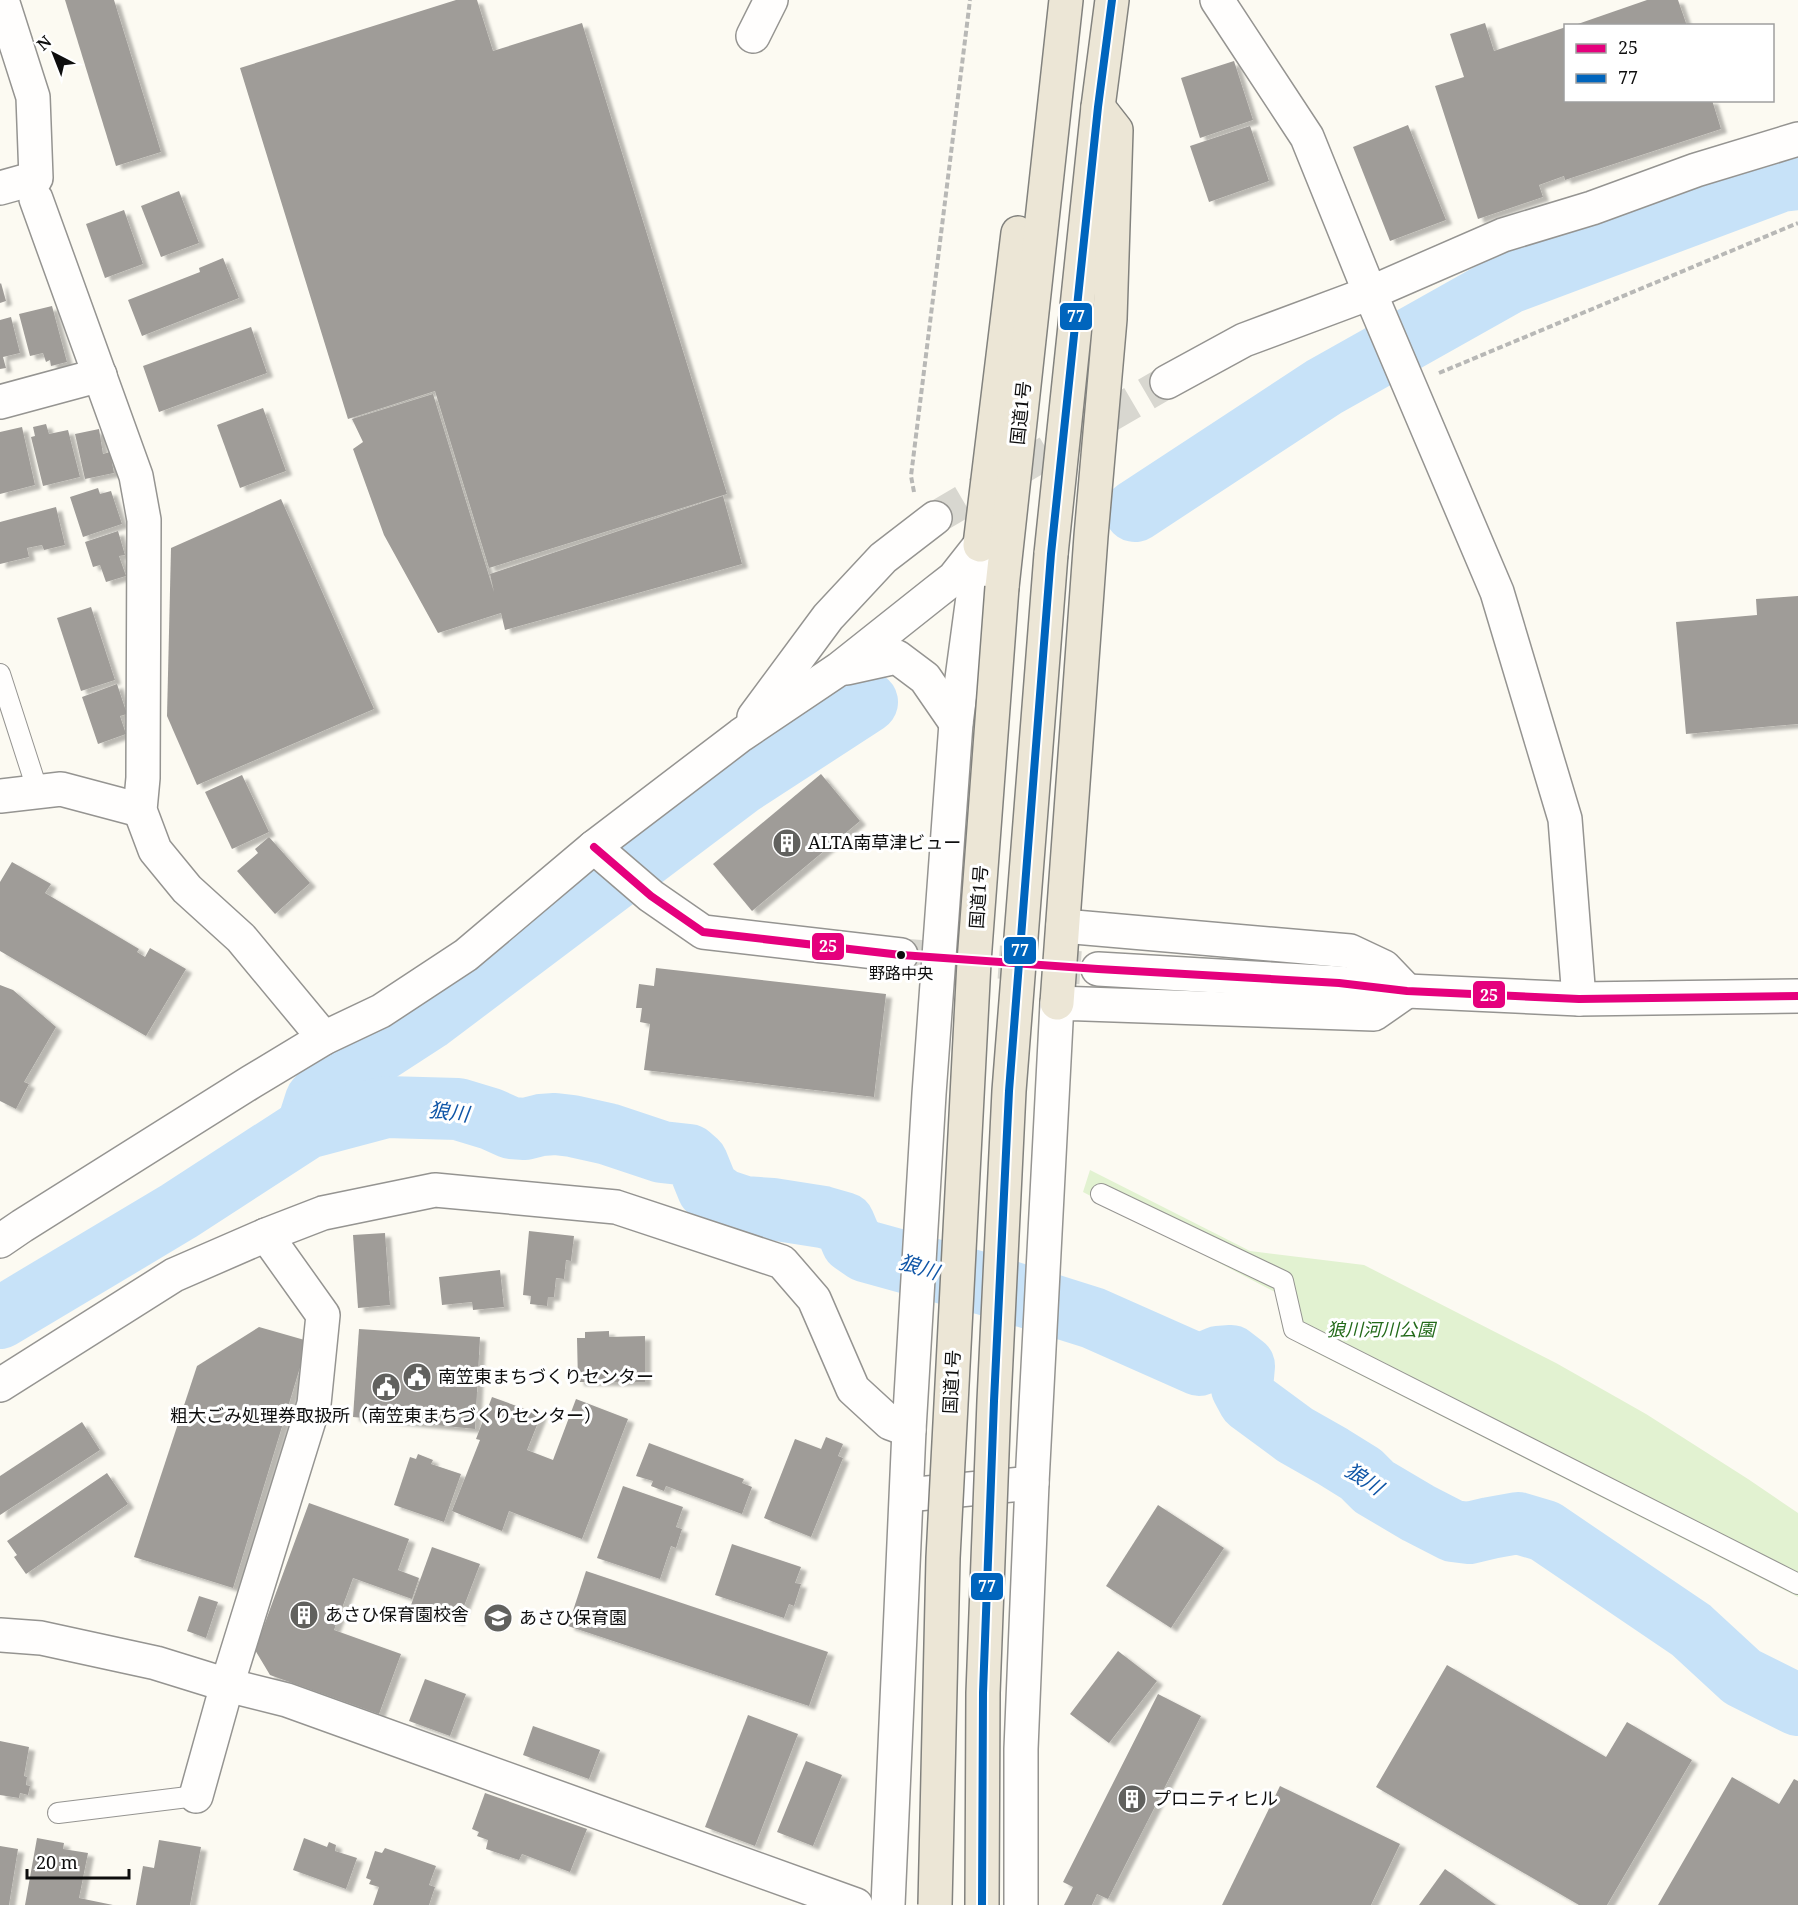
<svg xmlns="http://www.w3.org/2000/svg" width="1798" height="1905" font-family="'Noto Serif','Noto Sans JP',serif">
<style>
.green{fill:#e2f2d1}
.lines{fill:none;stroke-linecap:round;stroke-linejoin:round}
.river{stroke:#c7e2f8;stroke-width:62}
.building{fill:#9f9c98;filter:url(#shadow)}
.minor-tunnel{stroke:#d8d7d0;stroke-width:33;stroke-dasharray:33 16;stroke-linecap:butt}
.service-casing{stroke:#959491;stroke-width:22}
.minor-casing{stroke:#959491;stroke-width:36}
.trunk-casing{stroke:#82827e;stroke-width:36}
.path{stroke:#b8b8b6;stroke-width:4;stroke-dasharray:6 3;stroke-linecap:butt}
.service{stroke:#fffefd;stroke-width:20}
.minor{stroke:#fffefd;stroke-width:33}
.trunk{stroke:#ece6d6;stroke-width:33}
.trunk-bridge-casing{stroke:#82827e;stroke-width:36;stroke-linecap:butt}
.trunk-bridge{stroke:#ece6d6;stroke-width:33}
.bus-1-casing{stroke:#fff;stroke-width:12}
.bus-2-casing{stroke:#fff;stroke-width:12}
.bus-1{stroke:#e5007d;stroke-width:8}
.bus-2{stroke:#0065bd;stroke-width:8}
.bus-dot{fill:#0e0e0e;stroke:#fff;stroke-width:2}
.labels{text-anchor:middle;stroke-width:6;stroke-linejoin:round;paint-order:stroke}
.bus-label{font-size:16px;fill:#0e0e0e;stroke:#fff}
.street-label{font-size:18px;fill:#0e0e0e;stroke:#fff}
.poi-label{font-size:18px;fill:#0e0e0e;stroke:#fff;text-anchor:start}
.park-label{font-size:18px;font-style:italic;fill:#236a1a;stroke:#fff}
.water-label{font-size:20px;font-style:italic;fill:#1056a7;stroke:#fff}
.line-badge{stroke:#fff;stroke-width:2}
.badge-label{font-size:16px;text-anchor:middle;font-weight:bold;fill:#fff}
</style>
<defs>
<filter id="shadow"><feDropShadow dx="6" dy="4" stdDeviation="1.5" flood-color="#0004"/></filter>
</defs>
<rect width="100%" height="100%" fill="#fcfaf2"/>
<polygon class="green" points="1090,1170 1250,1251 1364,1265 1556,1363 1646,1414 1748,1479 1798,1513 1798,1597 1299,1344 1283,1330 1275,1292 1083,1192"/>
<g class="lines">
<g class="river">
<polyline points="1135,511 1324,387 1509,283 1781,181 1798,179"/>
<polyline points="307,1128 316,1100 335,1080 429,1019 741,784 867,702"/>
<polyline points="0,1318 179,1211 307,1128 386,1107 458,1109 491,1119 511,1128 525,1129 541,1125 555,1124 572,1126 608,1134 662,1152 689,1155 697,1162 708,1189 723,1200 744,1207 772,1209 823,1217 844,1223 852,1242 865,1251 988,1285 1093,1318 1199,1365 1218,1357 1231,1356 1244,1366 1242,1388 1249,1401 1295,1435 1332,1456 1361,1474 1374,1487 1418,1513 1453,1531 1469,1533 1490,1528 1518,1523 1545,1531 1691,1630 1742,1677 1798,1705"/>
</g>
</g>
<g class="building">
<polygon points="65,0 114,0 161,152 116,166"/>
<polygon points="456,0 477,0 493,51 582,23 727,494 489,568 435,391 348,419 240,68"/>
<polygon points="1647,0 1678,0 1687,26 1572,26"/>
<polygon points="1485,23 1494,51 1566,27 1566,100 1712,100 1721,129 1565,180 1564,176 1539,185 1543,197 1478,219 1435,86 1464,77 1450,34"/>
<polygon points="1234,61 1253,120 1200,138 1181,78"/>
<polygon points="1408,125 1446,220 1390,241 1353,147"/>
<polygon points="1250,126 1269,181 1209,202 1190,146"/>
<polygon points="179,191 199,243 161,257 141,206"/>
<polygon points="124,210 143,264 105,278 86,224"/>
<polygon points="223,258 239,298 142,336 128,300 200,272 199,268"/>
<polygon points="1,283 6,301 0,303 0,284"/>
<polygon points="52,306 67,362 51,366 50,360 46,362 43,353 30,356 19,314"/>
<polygon points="11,317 20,353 3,357 6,368 0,369 0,320"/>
<polygon points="251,327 267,373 159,412 143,366"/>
<polygon points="433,394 494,592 490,574 723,496 742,564 505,630 501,613 438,633 384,535 353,449 363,442 352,419"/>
<polygon points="263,408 286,471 240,488 217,425"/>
<polygon points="46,424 49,434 68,430 80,477 43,486 31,437 35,436 33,427"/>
<polygon points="22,427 35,485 0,494 0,432"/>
<polygon points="99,429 103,454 110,452 114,473 85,479 75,434"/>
<polygon points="98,488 100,494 111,491 122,524 83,537 70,497"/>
<polygon points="281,499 374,709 197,785 167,716 171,548"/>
<polygon points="56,507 65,545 44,550 42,545 27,548 29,557 0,564 0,522"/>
<polygon points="118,531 125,555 119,556 126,576 106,582 100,565 93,567 85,542"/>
<polygon points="1798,596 1798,724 1686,734 1676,622 1757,615 1756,599"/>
<polygon points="91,607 115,680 81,691 57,618"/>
<polygon points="117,684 127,714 120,716 126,734 98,744 82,697"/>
<polygon points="821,774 860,821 752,911 713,864"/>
<polygon points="242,775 269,832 232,849 205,792"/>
<polygon points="269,837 310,883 275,914 237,871 258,853 255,849"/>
<polygon points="12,862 51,884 45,893 139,949 137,952 145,957 150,948 186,969 146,1036 0,951 0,882"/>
<polygon points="656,968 886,994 874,1097 644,1070 650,1024 640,1022 642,1008 636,1008 639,984 654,986"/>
<polygon points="0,985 13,990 56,1027 24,1082 29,1084 16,1109 0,1101"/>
<polygon points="529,1231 574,1236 571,1261 566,1260 564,1279 556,1278 554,1297 548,1297 547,1306 530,1304 531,1296 523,1295"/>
<polygon points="385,1233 390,1305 358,1308 353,1235"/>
<polygon points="500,1270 504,1307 473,1310 472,1302 442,1305 439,1277"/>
<polygon points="259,1327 308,1341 233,1588 134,1557 197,1366"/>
<polygon points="359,1329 480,1337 475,1429 353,1417"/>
<polygon points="609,1331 609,1337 645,1336 645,1382 578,1382 577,1338 585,1338 585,1332"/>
<polygon points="492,1397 541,1415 527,1450 553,1460 576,1399 628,1419 582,1539 509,1511 502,1531 452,1511 480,1440 476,1439"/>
<polygon points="82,1422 100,1450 0,1515 0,1476"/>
<polygon points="826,1437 843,1444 838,1456 843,1458 811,1537 764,1518 795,1439 821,1449"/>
<polygon points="649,1443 744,1479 742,1483 752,1487 742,1514 666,1486 664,1491 651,1486 653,1481 636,1476"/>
<polygon points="418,1454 433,1460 431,1464 461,1474 444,1522 394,1505 410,1457 416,1459"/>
<polygon points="107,1473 128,1504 26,1574 14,1557 17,1555 7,1541"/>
<polygon points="623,1486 683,1507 676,1527 682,1529 676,1548 671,1546 660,1579 597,1558"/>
<polygon points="309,1503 409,1539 398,1570 419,1578 412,1599 353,1578 334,1630 401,1654 379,1714 270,1675 255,1650"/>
<polygon points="1158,1505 1224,1548 1171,1628 1106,1586"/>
<polygon points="732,1544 801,1567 795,1583 801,1584 794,1606 789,1604 784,1618 715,1595"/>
<polygon points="432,1547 480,1564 458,1622 411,1605"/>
<polygon points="586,1571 828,1652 809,1706 568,1626"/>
<polygon points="199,1596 218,1602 206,1638 187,1631"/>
<polygon points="1118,1651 1157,1681 1109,1743 1070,1714"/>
<polygon points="1447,1665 1606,1757 1627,1722 1692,1760 1607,1905 1579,1905 1376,1787"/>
<polygon points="425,1679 466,1694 450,1736 409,1721"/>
<polygon points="1158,1694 1201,1716 1108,1899 1097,1894 1092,1905 1064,1905 1073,1887 1063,1882"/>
<polygon points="748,1715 798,1734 755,1846 705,1827"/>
<polygon points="533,1726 600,1750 589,1779 523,1755"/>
<polygon points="0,1741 29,1747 24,1776 27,1777 26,1785 30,1786 28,1795 20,1793 19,1798 0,1795"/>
<polygon points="806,1761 842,1775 813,1846 777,1832"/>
<polygon points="1732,1777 1779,1804 1794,1779 1798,1781 1798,1905 1658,1905"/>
<polygon points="1280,1786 1400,1844 1371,1905 1222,1905"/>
<polygon points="485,1793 587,1829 570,1872 522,1854 519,1860 486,1849 488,1840 477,1836 479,1832 472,1829"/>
<polygon points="37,1838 64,1843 63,1849 88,1853 79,1898 113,1905 25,1905"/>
<polygon points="304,1838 327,1847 329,1842 336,1845 335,1851 357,1858 346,1889 293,1870"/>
<polygon points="159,1840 201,1847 190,1905 136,1905 143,1866 154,1868"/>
<polygon points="0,1846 18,1849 9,1905 0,1905"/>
<polygon points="385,1848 436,1866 429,1885 435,1887 429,1905 373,1905 379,1887 369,1884 371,1880 366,1878 375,1851 382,1853"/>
<polygon points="1445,1869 1496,1905 1419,1905"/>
</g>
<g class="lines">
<g class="minor-tunnel">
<polyline points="935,518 1167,382"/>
<polyline points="901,955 1098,969"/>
</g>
<g class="service-casing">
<g id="service">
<polyline points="0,674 38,792"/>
<polyline points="1101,1194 1283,1281 1294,1329 1798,1584"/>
<polyline points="58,1813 196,1796"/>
</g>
</g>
<g class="minor-casing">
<g id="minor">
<polyline points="1217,0 1307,137 1370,293 1497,592 1565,819 1579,999"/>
<polyline points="753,36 771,0"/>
<polyline points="0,188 36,178 33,97 2,0"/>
<polyline points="36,199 136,476 144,520 143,778 140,810 155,850 187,889 241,938 324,1038"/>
<polyline points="1167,382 1244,340 1370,293 1503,235 1592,208 1696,170 1798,139"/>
<polyline points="0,402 100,375"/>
<polyline points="847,668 897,657 925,678 956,723"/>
<polyline points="754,717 828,617 883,558 935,518"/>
<polyline points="0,796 61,789 140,810"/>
<polyline points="594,847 651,896 703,932 901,955"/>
<polyline points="1098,969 1339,983 1407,991 1579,999 1798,996"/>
<polyline points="0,1241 22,1226 251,1082 324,1038 381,1011 466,955 594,847 741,735 839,669 936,592 954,578 980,545"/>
<polyline points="0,1385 174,1275 266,1235 323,1213 435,1190 616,1207 782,1262 814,1299 853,1389 890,1423 909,1430"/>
<polyline points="917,1494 1032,1483"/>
<polyline points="0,1635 41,1638 156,1663 227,1685 287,1700 856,1905"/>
<polyline points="196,1796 227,1685 314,1404 323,1315 266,1235"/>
<polyline points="888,1905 909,1430 929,1094 956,723 980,545"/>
<polyline points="1021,1905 1021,1749 1032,1483 1057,1003 1374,1014 1407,991 1384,967 1350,951 1063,926"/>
</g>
</g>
<g class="trunk-casing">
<g id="trunk">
<polyline points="980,545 1018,233"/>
<polyline points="1051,554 1098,107 1112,0"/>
<polyline points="1002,587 1066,0"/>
<polyline points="1057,1003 1091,536 1110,319 1116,130 1098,107"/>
</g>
</g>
<g class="path">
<polyline points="1439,373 1798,223"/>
<polyline points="914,492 911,476 970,0"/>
</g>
<use href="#service" class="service"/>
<use href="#minor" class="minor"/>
<use href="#trunk" class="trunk"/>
<g class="trunk-bridge-casing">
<g id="trunk-bridge">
<polyline points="935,1905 943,1558 974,962 1002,587"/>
<polyline points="982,1905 983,1693 994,1401 1009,1091 1051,554"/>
</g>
</g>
<use href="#trunk-bridge" class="trunk-bridge"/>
<g class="bus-1-casing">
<polyline id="bus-1" points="594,847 651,896 703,932 901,955 1098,969 1339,983 1407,991 1579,999 1798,996"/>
</g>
<g class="bus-2-casing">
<polyline id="bus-2" points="982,1905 983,1693 994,1401 1009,1091 1051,554 1098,107 1112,0"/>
</g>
<use href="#bus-1" class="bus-1"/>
<use href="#bus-2" class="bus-2"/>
</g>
<defs>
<g id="building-disc" transform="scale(1.5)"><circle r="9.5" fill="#61615e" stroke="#fff"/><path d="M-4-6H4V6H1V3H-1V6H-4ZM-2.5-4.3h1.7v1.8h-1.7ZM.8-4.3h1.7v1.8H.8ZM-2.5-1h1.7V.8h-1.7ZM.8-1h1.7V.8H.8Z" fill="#fff"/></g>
<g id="civic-disc" transform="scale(1.5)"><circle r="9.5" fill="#61615e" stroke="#fff"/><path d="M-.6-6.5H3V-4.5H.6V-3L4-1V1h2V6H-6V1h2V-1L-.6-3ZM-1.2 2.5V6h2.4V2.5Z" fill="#fff"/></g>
<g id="school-disc" transform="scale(1.5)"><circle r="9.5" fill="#61615e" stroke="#fff"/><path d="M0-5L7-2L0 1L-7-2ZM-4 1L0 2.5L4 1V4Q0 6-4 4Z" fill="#fff"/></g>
</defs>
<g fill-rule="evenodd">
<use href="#building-disc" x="787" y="843"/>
<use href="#civic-disc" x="417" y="1377"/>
<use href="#civic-disc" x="386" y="1387"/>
<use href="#building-disc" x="304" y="1615"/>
<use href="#school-disc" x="498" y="1618"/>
<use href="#building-disc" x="1132" y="1799"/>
</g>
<circle class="bus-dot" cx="901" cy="955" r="5"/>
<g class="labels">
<g class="bus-label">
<text x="901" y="979">野路中央</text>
</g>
<g class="street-label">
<text transform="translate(1021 413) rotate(-84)" y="6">国道1号</text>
<text transform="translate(979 897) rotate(-86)" y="6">国道1号</text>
<text transform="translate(952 1382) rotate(-87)" y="6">国道1号</text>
</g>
<g class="poi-label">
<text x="808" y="849">ALTA南草津ビュー</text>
<text x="438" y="1383">南笠東まちづくりセンター</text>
<text x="386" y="1422" text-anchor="middle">粗大ごみ処理券取扱所（南笠東まちづくりセンター）</text>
<text x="325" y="1621">あさひ保育園校舎</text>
<text x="519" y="1624">あさひ保育園</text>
<text x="1153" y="1805">プロニティヒル</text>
</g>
<g class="park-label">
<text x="1381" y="1336">狼川河川公園</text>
</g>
<g class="water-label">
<text transform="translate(449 1112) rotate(7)" y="7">狼川</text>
<text transform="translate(919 1267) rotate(17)" y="7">狼川</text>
<text transform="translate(1364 1479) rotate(33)" y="7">狼川</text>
</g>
</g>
<g class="line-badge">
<rect x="1059" y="302" width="34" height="29" rx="6" fill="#0065bd"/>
<rect x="811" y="932" width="34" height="29" rx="6" fill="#e5007d"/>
<rect x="1003" y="936" width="34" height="29" rx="6" fill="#0065bd"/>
<rect x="1472" y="980" width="34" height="29" rx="6" fill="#e5007d"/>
<rect x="970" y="1572" width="34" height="29" rx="6" fill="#0065bd"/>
</g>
<g class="badge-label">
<text x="1076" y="322">77</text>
<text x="828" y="952">25</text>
<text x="1020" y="956">77</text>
<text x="1489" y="1001">25</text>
<text x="987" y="1592">77</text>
</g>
<rect x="1564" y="24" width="210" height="78" fill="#ffffff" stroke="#9f9f9f" stroke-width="1.5"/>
<rect x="1576" y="44" width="30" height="9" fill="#e5007d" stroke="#9f9f9f" stroke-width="1.5"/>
<text x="1618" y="54" font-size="18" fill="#0e0e0e">25</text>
<rect x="1576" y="74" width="30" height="9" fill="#0065bd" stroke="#9f9f9f" stroke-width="1.5"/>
<text x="1618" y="84" font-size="18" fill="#0e0e0e">77</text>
<g transform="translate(54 54) rotate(318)" stroke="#ffffff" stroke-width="4.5" paint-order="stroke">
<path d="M0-4.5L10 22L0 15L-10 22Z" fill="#0e0e0e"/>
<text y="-9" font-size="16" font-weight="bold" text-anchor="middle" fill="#0e0e0e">N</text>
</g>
<path d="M27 1869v9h102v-9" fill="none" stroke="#0e0e0e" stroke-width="3"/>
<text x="36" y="1869" font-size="18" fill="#0e0e0e" stroke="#ffffff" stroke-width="4.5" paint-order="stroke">20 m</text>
</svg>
